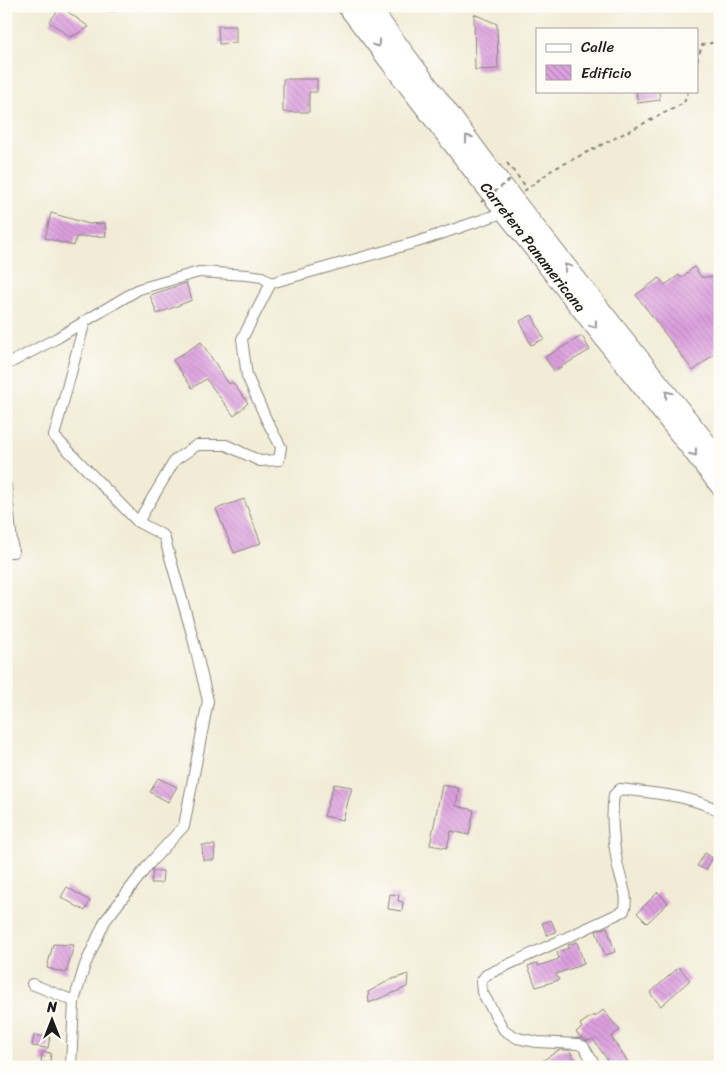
<svg xmlns="http://www.w3.org/2000/svg" width="726" height="1073" font-family="Sriracha,sans-serif">
<style>
.building{fill:url(#building-back-hatch)}
.lines{fill:none;stroke-linecap:round;stroke-linejoin:round}
.street-casing{stroke:#878479;stroke-width:12}
.highway-casing{stroke:#878479;stroke-width:21}
.path{stroke:#878479;stroke-width:2;stroke-dasharray:4 4;stroke-linecap:butt}
.street{stroke:#fff;stroke-width:10}
.highway{stroke:#fff;stroke-width:19}
.path-bridge{stroke:#878479;stroke-width:2;stroke-dasharray:4 4;stroke-linecap:butt}
.oneway{stroke:#999}
.labels{text-anchor:middle;stroke-width:4.5;stroke-linejoin:round;paint-order:stroke}
.street-label{font-size:15px;fill:#1c1c1c;stroke:#fdfcf7}
</style>
<defs>
<pattern id="building-back-hatch" width="6" height="6" patternUnits="userSpaceOnUse" patternTransform="scale(1.25)"><rect width="6" height="6" fill="#db9fdd"/><path d="M-1 5l2 2M0 0l6 6M5-1l2 2" fill="none" stroke="#bb88bd"/></pattern>
</defs>
<rect width="100%" height="100%" fill="#fdfcf7"/>
<filter id="ink" filterUnits="userSpaceOnUse"><feTurbulence type="fractalNoise" baseFrequency=".02" numOctaves="2"/><feDisplacementMap in="SourceGraphic" scale="10" xChannelSelector="R" yChannelSelector="G"/><feConvolveMatrix kernelMatrix="1 2 1 2 8 2 1 2 1" color-interpolation-filters="sRGB"/></filter>
<filter id="wash" filterUnits="userSpaceOnUse"><feTurbulence type="fractalNoise" baseFrequency=".0096" numOctaves="4" result="noise"/><feDisplacementMap in="SourceGraphic" scale="20" xChannelSelector="R" yChannelSelector="G"/><feGaussianBlur stdDeviation="1.12" result="paint"/><feColorMatrix in="noise" values="0 0 0 0 0 0 0 0 0 0 0 0 0 0 0 0 0 1.4 0 .05"/><feComposite in="paint" operator="in"/></filter>
<g filter="url(#wash)">
<rect width="100%" height="100%" fill="#f2ecd6"/>
<g id="blocks">
<g class="building">
<polygon points="61,7 89,27 71,37 49,22"/>
<polygon points="474,14 497,24 498,69 475,70"/>
<polygon points="218,26 236,26 236,43 219,44"/>
<polygon points="283,79 317,79 317,92 309,92 309,112 283,112"/>
<polygon points="636,91 659,91 660,100 638,103"/>
<polygon points="51,213 89,224 105,223 106,236 76,237 74,246 45,238"/>
<polygon points="694,267 701,277 720,277 720,345 714,350 716,353 693,371 636,295 659,278 665,285 679,275 681,278"/>
<polygon points="186,283 192,300 157,314 150,295"/>
<polygon points="532,315 544,339 531,345 520,321"/>
<polygon points="582,336 590,350 554,371 545,357"/>
<polygon points="201,342 229,384 232,382 248,403 234,416 206,379 192,388 173,360"/>
<polygon points="244,499 261,543 234,553 216,509"/>
<polygon points="158,778 177,787 168,802 150,792"/>
<polygon points="334,784 352,787 343,820 324,816"/>
<polygon points="442,785 459,788 456,806 474,810 469,835 451,831 447,848 430,845"/>
<polygon points="202,845 215,845 214,860 203,860"/>
<polygon points="705,853 713,858 706,870 697,866"/>
<polygon points="153,871 163,871 162,883 151,883"/>
<polygon points="67,887 90,901 85,911 61,897"/>
<polygon points="658,892 668,903 647,923 637,913"/>
<polygon points="390,894 399,895 398,901 403,902 402,911 388,909"/>
<polygon points="551,920 556,932 547,935 542,923"/>
<polygon points="607,927 615,952 605,955 596,931"/>
<polygon points="577,942 584,964 556,974 559,980 536,987 528,966 537,963 538,966 559,959 557,952 569,948 568,945"/>
<polygon points="53,944 74,945 66,973 47,968"/>
<polygon points="679,967 690,980 661,1006 650,993"/>
<polygon points="408,974 407,987 369,1003 368,992 390,980"/>
<polygon points="603,1010 620,1030 611,1037 628,1062 621,1067 612,1067 593,1039 587,1041 580,1037 576,1032 582,1028 580,1024 594,1015 595,1017"/>
<polygon points="34,1035 50,1037 48,1048 32,1046"/>
<polygon points="559,1050 569,1050 580,1067 546,1067 542,1061"/>
<polygon points="42,1052 51,1053 50,1063 41,1062"/>
</g>
</g>
</g>
<g filter="url(#ink)">
<use href="#blocks" fill-opacity="0" stroke="#878479" stroke-width="1"/>
<g class="lines">
<g class="street-casing">
<g id="street">
<polyline points="109,6 113,6"/>
<polyline points="6,365 57,338 139,289 199,272 247,275 262,277 271,283"/>
<polyline points="6,486 13,552 6,552"/>
<polyline points="138,522 175,460 197,445 226,445 260,461 279,460 281,447 267,421 247,376 242,339 271,283 417,242 505,212"/>
<polyline points="32,984 74,1001"/>
<polyline points="71,1067 74,1001 85,965 105,921 149,864 184,826 208,701 193,638 164,536 138,522 54,436 85,321"/>
<path d="M596,1067l-12,-20 -6,-3 -41,-2 -20,-4 -13,-8 -22,-38 -1,-10 5,-7 138,-64c6,-15 -5,-34 -7,-49 -4,-20 -6,-48 -3,-67l6,-6c34,4 68,6 100,22"/>
</g>
</g>
<g class="highway-casing">
<g id="highway">
<polyline points="347,6 505,212 720,486"/>
<polyline points="369,6 513,199 720,460"/>
</g>
</g>
<g class="path">
<polyline points="697,61 702,45 720,41"/>
<polyline points="507,163 527,188"/>
<polyline points="524,191 552,170 684,103 688,91"/>
</g>
<use href="#street" class="street"/>
<use href="#highway" class="highway"/>
<polyline class="path-bridge" points="481,202 510,180"/>
</g>
<defs><path id="oneway-chevron" d="M-2-3.5L2.5 0L-2 3.5" fill="none" stroke-width="1.6" stroke-linecap="round" stroke-linejoin="round" transform="scale(1.25)"/></defs>
<g class="oneway">
<use href="#oneway-chevron" transform="translate(377 44) rotate(53)"/>
<use href="#oneway-chevron" transform="translate(468 138) rotate(-127)"/>
<use href="#oneway-chevron" transform="translate(567 267) rotate(-128)"/>
<use href="#oneway-chevron" transform="translate(594 325) rotate(52)"/>
<use href="#oneway-chevron" transform="translate(668 394) rotate(-128)"/>
<use href="#oneway-chevron" transform="translate(694 453) rotate(52)"/>
</g>
</g>
<g class="labels">
<g class="street-label">
<text transform="translate(533 247) rotate(52)" y="5">Carretera Panamericana</text>
</g>
</g>
<rect width="726" height="1073" fill="none" stroke="#fdfcf7" stroke-width="25"/>
<rect x="536" y="28" width="162" height="65" fill="#fdfcf7" stroke="#a3a29f"/>
<rect x="546" y="44" width="25" height="8" fill="#ffffff" stroke="#a3a29f"/>
<text x="581" y="52" font-size="15" fill="#1c1c1c">Calle</text>
<rect x="546" y="65" width="25" height="15" fill="url(#building-back-hatch)" stroke="#a3a29f"/>
<text x="581" y="78" font-size="15" fill="#1c1c1c">Edificio</text>
<g transform="translate(52 1020)" stroke="#fdfcf7" stroke-width="4" paint-order="stroke">
<path d="M0-4L9 19L0 12L-9 19Z" fill="#1c1c1c"/>
<text y="-8" font-size="14" font-weight="bold" text-anchor="middle" fill="#1c1c1c">N</text>
</g>
</svg>
